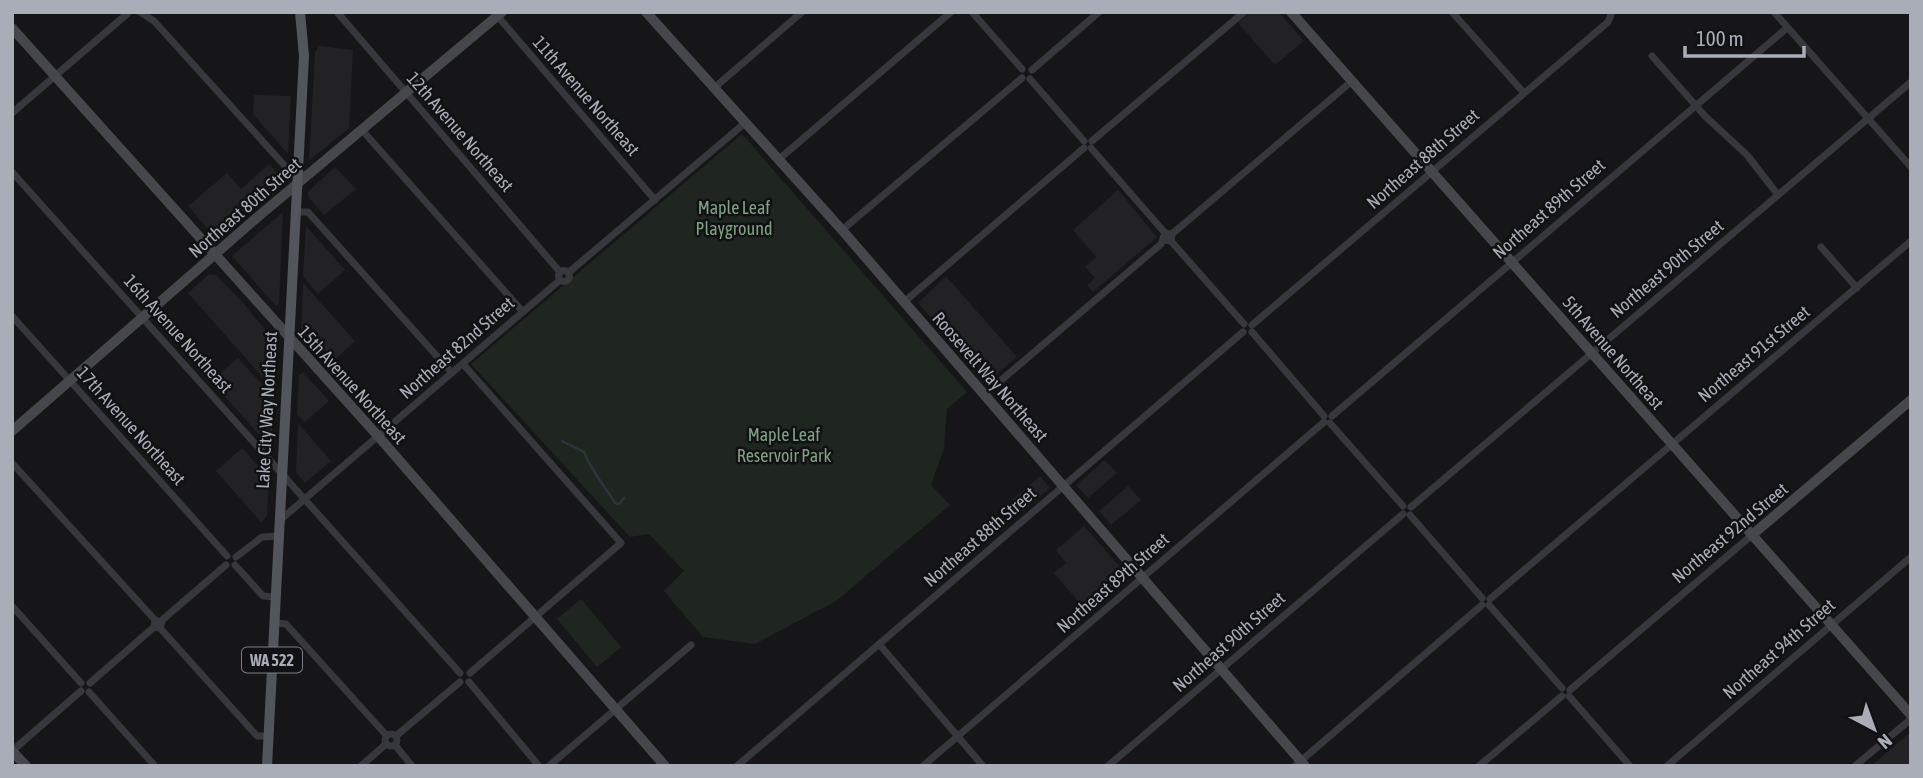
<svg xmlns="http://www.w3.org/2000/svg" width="1923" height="778" font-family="'Asap Condensed',sans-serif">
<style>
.built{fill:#222225}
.green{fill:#1e261f}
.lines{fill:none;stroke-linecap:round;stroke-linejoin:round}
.stream{stroke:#2c353c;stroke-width:2.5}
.street{stroke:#37383d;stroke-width:7}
.secondary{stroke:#45474d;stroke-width:10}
.primary{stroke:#53555c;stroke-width:10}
.labels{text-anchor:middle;stroke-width:5;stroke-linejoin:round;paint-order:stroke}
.shield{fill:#111113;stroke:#7b7e86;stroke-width:2}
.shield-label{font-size:16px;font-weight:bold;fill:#a8adb8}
.street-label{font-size:18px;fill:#a8adb8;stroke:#111113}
.park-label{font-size:18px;fill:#7fa381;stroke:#111113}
</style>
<rect width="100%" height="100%" fill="#161618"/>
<g class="built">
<polygon points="1250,12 1279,12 1304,41 1275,65 1238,23"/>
<polygon points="319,46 353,50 349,128 309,161 315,52"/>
<polygon points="254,95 291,96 288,154 253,114"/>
<polygon points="269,164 284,182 219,237 215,237 188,206 227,173 241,189"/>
<polygon points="335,167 356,189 324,215 309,198 308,192"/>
<polygon points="1118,190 1157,237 1093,292 1087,285 1095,278 1085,267 1096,257 1073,230"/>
<polygon points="283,212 279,304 276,306 232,256"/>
<polygon points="306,226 345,270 318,294 303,276"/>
<polygon points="209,274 216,275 244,304 277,344 274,390 188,293"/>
<polygon points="946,276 1017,357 988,381 918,303"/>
<polygon points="303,283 355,341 329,365 301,334"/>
<polygon points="238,358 274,398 271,448 211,381"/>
<polygon points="303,372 329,401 305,422 297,414 299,375"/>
<polygon points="298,423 331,461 305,483 296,472"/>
<polygon points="242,448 269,478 267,516 261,522 216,471"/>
<polygon points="1105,460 1117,473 1088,498 1076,485"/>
<polygon points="1040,476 1050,488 1023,511 1013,499"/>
<polygon points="1128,486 1141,500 1111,525 1099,511"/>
<polygon points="1084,526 1128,576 1089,614 1054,573 1066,563 1056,550"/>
<polygon points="1911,733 1911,766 1871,766 1906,736"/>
</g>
<g class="green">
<polygon points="742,134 967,392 947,409 944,448 931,485 950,505 836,601 755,644 703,637 664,591 684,571 649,534 630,537 471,364"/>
<polygon points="581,599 621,647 597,667 557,619"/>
</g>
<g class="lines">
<path class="stream" d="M562,441l22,11c8,20 20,33 31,51l4,1 5,-6"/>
<g class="street">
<polyline points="140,12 154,21 285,166 298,167"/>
<polyline points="337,12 560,272"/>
<polyline points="494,12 655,200"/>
<polyline points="972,12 1022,69"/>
<polyline points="1452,12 1524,93"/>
<polyline points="1774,12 1911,167"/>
<polyline points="1652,56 1705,116 1747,155 1778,195"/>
<polyline points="1032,70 1099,12"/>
<polyline points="1030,79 1084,141"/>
<polyline points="714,88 802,12"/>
<polyline points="12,113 127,14"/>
<polyline points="362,130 523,312"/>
<polyline points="1092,141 1244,12"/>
<polyline points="1091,148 1165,233"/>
<polyline points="778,160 951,12"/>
<polyline points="12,172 460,673"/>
<polyline points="295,212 308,212 452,373"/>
<polyline points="842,230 1022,78"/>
<polyline points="1172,234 1352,81"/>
<polyline points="1171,241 1244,324"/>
<polyline points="1821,247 1857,288"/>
<circle cx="564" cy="276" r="5.5"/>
<polyline points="568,273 745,123"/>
<polyline points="904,302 1084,148"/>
<polyline points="12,316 227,556"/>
<polyline points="1252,325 1608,22 1612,12"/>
<polyline points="1252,332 1324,416"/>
<polyline points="463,364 621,543 470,673"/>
<polyline points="985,394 1161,244 1165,233 1172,234 1171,241 1164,240"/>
<polyline points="1332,416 1787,28"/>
<polyline points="1330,423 1403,506"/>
<polyline points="12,463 155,620"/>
<polyline points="1411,507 1911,82"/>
<polyline points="1410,515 1482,598"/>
<polyline points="279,521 560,280"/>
<polyline points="236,557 262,537 279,536"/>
<polyline points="235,565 263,596 275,597"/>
<polyline points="1490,599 1911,241"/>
<polyline points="1489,605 1562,688"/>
<polyline points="12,606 81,683"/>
<polyline points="161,621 226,565"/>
<polyline points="274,623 286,624 387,736"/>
<polyline points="160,628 257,736 268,736"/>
<polyline points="879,644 983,766"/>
<polyline points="469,682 539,766"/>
<polyline points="90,683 154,627 155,620 162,622 160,628 154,627"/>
<polyline points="1570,690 1752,535"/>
<polyline points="89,692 155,766"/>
<polyline points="1569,696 1630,766"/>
<circle cx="391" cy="740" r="6"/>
<polyline points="396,736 460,682"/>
<polyline points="395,745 412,766"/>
<polyline points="12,751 81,691"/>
<polyline points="361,766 386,744"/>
<polyline points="549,766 691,645"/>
<polyline points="737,766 1243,332"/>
<polyline points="923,766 1324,422"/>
<polyline points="1108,766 1403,514"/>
<polyline points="1295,766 1482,605"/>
<polyline points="1479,766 1562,696"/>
<polyline points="1667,766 1911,557"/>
<polyline points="1855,766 1911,719"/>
</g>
<g class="secondary">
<polyline points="646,12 842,230 1305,766"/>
<polyline points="1291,12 1911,715"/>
<polyline points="12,28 378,436 665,766"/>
<polyline points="12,431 260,215 502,12"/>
<polyline points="1752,535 1911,400"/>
<polyline points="12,751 26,766"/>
</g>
<polyline class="primary" points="267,766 304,56 300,12"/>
</g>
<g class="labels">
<rect class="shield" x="242" y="647.5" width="60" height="25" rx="5"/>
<g class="shield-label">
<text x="272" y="666">WA 522</text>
</g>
<g class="street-label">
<text transform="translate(586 96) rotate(49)" y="6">11th Avenue Northeast</text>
<text transform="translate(460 132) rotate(49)" y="6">12th Avenue Northeast</text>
<text transform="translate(1423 159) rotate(-41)" y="6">Northeast 88th Street</text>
<text transform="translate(245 208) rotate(-41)" y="6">Northeast 80th Street</text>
<text transform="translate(1549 209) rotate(-41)" y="6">Northeast 89th Street</text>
<text transform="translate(1667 269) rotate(-40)" y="6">Northeast 90th Street</text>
<text transform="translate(178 334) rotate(48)" y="6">16th Avenue Northeast</text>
<text transform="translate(457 348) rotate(-41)" y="6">Northeast 82nd Street</text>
<text transform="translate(1613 353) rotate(49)" y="6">5th Avenue Northeast</text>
<text transform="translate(1754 354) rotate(-40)" y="6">Northeast 91st Street</text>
<text transform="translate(990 377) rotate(49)" y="6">Roosevelt Way Northeast</text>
<text transform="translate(352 385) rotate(48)" y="6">15th Avenue Northeast</text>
<text transform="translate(267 410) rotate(-87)" y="6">Lake City Way Northeast</text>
<text transform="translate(131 426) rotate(48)" y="6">17th Avenue Northeast</text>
<text transform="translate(1730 533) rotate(-40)" y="6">Northeast 92nd Street</text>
<text transform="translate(980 537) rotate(-41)" y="6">Northeast 88th Street</text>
<text transform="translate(1113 583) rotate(-41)" y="6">Northeast 89th Street</text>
<text transform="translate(1229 642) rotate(-41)" y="6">Northeast 90th Street</text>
<text transform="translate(1779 649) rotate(-41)" y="6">Northeast 94th Street</text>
</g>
<g class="park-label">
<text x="734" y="214">Maple Leaf<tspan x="734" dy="21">Playground</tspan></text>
<text x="784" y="441">Maple Leaf<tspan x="784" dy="21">Reservoir Park</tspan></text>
</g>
</g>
<rect width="1923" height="778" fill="none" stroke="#a8adb8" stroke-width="28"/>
<g transform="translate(1874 729) rotate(139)" stroke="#111113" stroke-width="5" paint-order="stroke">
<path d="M0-5L12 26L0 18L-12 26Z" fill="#a8adb8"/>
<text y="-10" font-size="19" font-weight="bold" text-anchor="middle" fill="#a8adb8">N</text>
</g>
<path d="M1685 46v10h119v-10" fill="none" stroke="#a8adb8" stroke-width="3.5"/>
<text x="1696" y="46" font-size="21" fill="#a8adb8" stroke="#111113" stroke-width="5" paint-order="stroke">100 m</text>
</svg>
